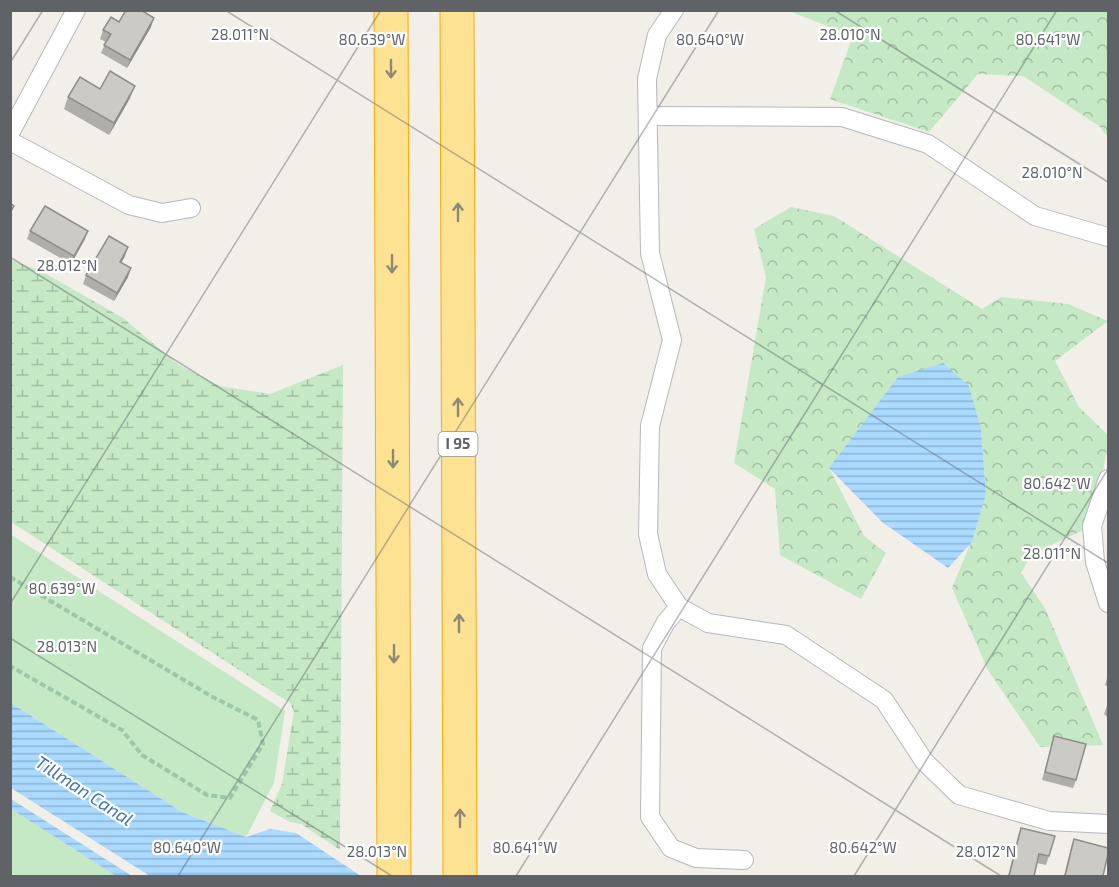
<svg xmlns="http://www.w3.org/2000/svg" width="1119" height="887" font-family="'Exo 2',sans-serif">
<style>
.green{fill:#c5e8c5}
.forest{fill:url(#forest-crowns)}
.wetland{fill:url(#wetland-marsh)}
.water{fill:url(#water-rules)}
.lines{fill:none;stroke-linecap:round;stroke-linejoin:round}
.minor-casing{stroke:#b5b8bc;stroke-width:20}
.motorway-casing{stroke:#f9ab00;stroke-width:35}
.path{stroke:#9cc7a9;stroke-width:4;stroke-dasharray:6 3;stroke-linecap:butt}
.minor{stroke:#fff;stroke-width:18}
.motorway{stroke:#fde293;stroke-width:33}
.wall{fill:#afaea9}
.shaded-wall{fill:#8f8d8a}
.building{fill:#cccac5;stroke:#8f8d8a;stroke-width:1.5}
.oneway{stroke:#8e8975}
.ticks{fill:none;stroke:#5f6368;stroke-width:1.5;stroke-opacity:0.45}
.labels{text-anchor:middle;stroke-width:4.5;stroke-linejoin:round;paint-order:stroke}
.shield{fill:#fff;stroke:#8f9295;stroke-width:1.5}
.shield-label{font-size:15px;font-weight:bold;fill:#5f6368}
.water-label{font-size:18px;font-style:italic;fill:#4174aa;stroke:#fff}
.ticks-label{font-size:15px;text-anchor:middle;fill:#5f6368;stroke:#fff;stroke-width:4.5;stroke-linejoin:round;paint-order:stroke}
</style>
<defs>
<pattern id="forest-crowns" width="20" height="18" patternUnits="userSpaceOnUse" patternTransform="scale(1.5)"><rect width="20" height="18" fill="#c5e8c5"/><path d="M2 6a3 3 0 1 1 6 0M12 15a3 3 0 1 1 6 0" fill="none" stroke="#a3c0a4"/></pattern>
<pattern id="wetland-marsh" width="20" height="14" patternUnits="userSpaceOnUse" patternTransform="scale(1.5)"><rect width="20" height="14" fill="#c5e8c5"/><path d="M1 5h8M5 5V1M11 12h8M15 12V8" fill="none" stroke="#a3c0a4"/></pattern>
<pattern id="water-rules" width="6" height="5" patternUnits="userSpaceOnUse" patternTransform="scale(1.5)"><rect width="6" height="5" fill="#aadaff"/><path d="M0 2.5h6" fill="none" stroke="#8eb4d2"/></pattern>
</defs>
<rect width="100%" height="100%" fill="#f1efe8"/>
<g class="green">
<polygon points="10,534 285,711 274,783 246,837 182,812 11,703"/>
<polygon points="11,809 116,876 11,876"/>
</g>
<g class="forest">
<polygon points="789,11 1108,11 1108,137 1099,126 1023,76 978,74 929,132 830,99 853,36"/>
<polygon points="791,207 834,216 982,309 1001,297 1068,304 1108,321 1055,361 1079,407 1108,435 1108,445 1092,526 1032,554 1021,573 1045,608 1103,745 1040,747 988,670 952,588 974,535 986,494 981,429 829,468 864,536 886,553 861,599 780,555 775,489 734,463 766,277 754,229"/>
</g>
<polygon class="wetland" points="11,260 41,271 123,318 179,365 219,386 270,394 343,365 340,850 301,824 290,822 270,811 282,784 294,712 290,703 11,522"/>
<g class="water">
<polygon points="943,363 969,386 981,429 986,494 972,542 948,568 882,522 829,468 898,377"/>
<polygon points="11,703 182,812 246,837 270,829 296,833 361,876 150,876 11,788"/>
<polygon points="11,799 132,876 116,876 11,809"/>
</g>
<g class="lines">
<g class="minor-casing">
<g id="minor">
<polyline points="674,10 657,35 647,79 650,253 672,340 650,426 648,534 657,574 679,607 708,623 786,635 884,700 924,761 959,795 1049,821 1108,824"/>
<polyline points="648,116 842,117 928,144 1035,216 1108,237"/>
<polyline points="10,133 76,10"/>
<polyline points="10,141 129,205 162,213 191,208"/>
<polyline points="1108,479 1092,526 1095,562 1108,603"/>
<polyline points="679,607 666,622 652,648 650,817 671,848 696,858 744,860"/>
</g>
</g>
<g class="motorway-casing">
<g id="motorway">
<polyline points="391,10 394,876"/>
<polyline points="457,10 460,876"/>
</g>
</g>
<polyline class="path" points="10,577 211,696 258,720 263,744 230,798 207,795 142,755 122,730 10,666"/>
<use href="#minor" class="minor"/>
<use href="#motorway" class="motorway"/>
</g>
<g class="wall">
<polygon points="119,22 151,27 127,68 101,53 106,42 100,39 103,30"/>
<polygon points="100,89 130,98 109,135 64,109 68,97"/>
<polygon points="30,231 85,239 71,264 27,239"/>
<polygon points="125,256 121,263 128,277 114,301 83,284 86,275"/>
<polygon points="1108,675 1108,687 1105,685"/>
<polygon points="1108,703 1108,718 1104,714"/>
<polygon points="1054,736 1076,780 1073,788 1042,780"/>
<polygon points="1108,754 1108,801 1107,800"/>
<polygon points="1021,828 1049,856 1046,865 1037,863 1034,876 1008,876 1018,836"/>
<polygon points="1074,839 1103,876 1064,876 1071,847"/>
</g>
<g class="shaded-wall">
<polygon points="154,18 151,27 127,68 130,60"/>
<polygon points="135,86 130,98 109,135 114,123"/>
<polygon points="88,231 85,239 71,264 74,256"/>
<polygon points="128,247 125,256 117,270 120,262"/>
<polygon points="131,268 128,277 114,301 117,293"/>
</g>
<g class="building">
<polygon points="126,10 141,10 154,18 130,60 104,45 111,34 103,30 111,17 119,22"/>
<polygon points="110,71 135,86 114,123 68,97 80,77 100,89"/>
<polygon points="10,203 14,206 10,213"/>
<polygon points="45,206 88,231 74,256 30,231"/>
<polygon points="109,236 128,247 120,262 131,268 117,293 86,275"/>
<polygon points="1054,736 1086,744 1076,780 1045,772"/>
<polygon points="1021,828 1055,836 1049,856 1039,854 1034,876 1009,876"/>
<polygon points="1074,839 1108,848 1108,854 1103,876 1065,876"/>
</g>
<defs><path id="oneway-shaft" d="M-6 0H5M1.5-3L5.5 0L1.5 3" fill="none" stroke-width="1.6" stroke-linecap="round" stroke-linejoin="round" transform="scale(1.5)"/></defs>
<g class="oneway">
<use href="#oneway-shaft" transform="translate(391 69) rotate(90)"/>
<use href="#oneway-shaft" transform="translate(458 212) rotate(-90)"/>
<use href="#oneway-shaft" transform="translate(392 264) rotate(90)"/>
<use href="#oneway-shaft" transform="translate(458 407) rotate(-90)"/>
<use href="#oneway-shaft" transform="translate(393 459) rotate(90)"/>
<use href="#oneway-shaft" transform="translate(459 623) rotate(-90)"/>
<use href="#oneway-shaft" transform="translate(394 654) rotate(90)"/>
<use href="#oneway-shaft" transform="translate(460 818) rotate(-90)"/>
</g>
<path class="ticks" d="M225,10l883,553M834,10l274,172M10,63l33,-53M10,257l991,619M10,604l371,-594M10,638l382,238M178,876l541,-866M516,876l541,-866M854,876l254,-407"/>
<g class="labels">
<rect class="shield" x="438.5" y="432" width="39" height="24" rx="4.5"/>
<g class="shield-label">
<text x="458" y="449">I 95</text>
</g>
<g class="water-label">
<text transform="translate(84 791) rotate(33)" y="6">Tillman Canal</text>
</g>
</g>
<g class="ticks-label">
<text x="240" y="40">28.011°N</text>
<text x="850" y="40">28.010°N</text>
<text x="372" y="45">80.639°W</text>
<text x="710" y="45">80.640°W</text>
<text x="1048" y="45">80.641°W</text>
<text x="1052" y="178">28.010°N</text>
<text x="67" y="271">28.012°N</text>
<text x="1057" y="489">80.642°W</text>
<text x="1052" y="559">28.011°N</text>
<text x="62" y="594">80.639°W</text>
<text x="67" y="652">28.013°N</text>
<text x="187" y="853">80.640°W</text>
<text x="525" y="853">80.641°W</text>
<text x="863" y="853">80.642°W</text>
<text x="377" y="857">28.013°N</text>
<text x="986" y="857">28.012°N</text>
</g>
<rect width="1119" height="887" fill="none" stroke="#5f6368" stroke-width="24"/>
</svg>
